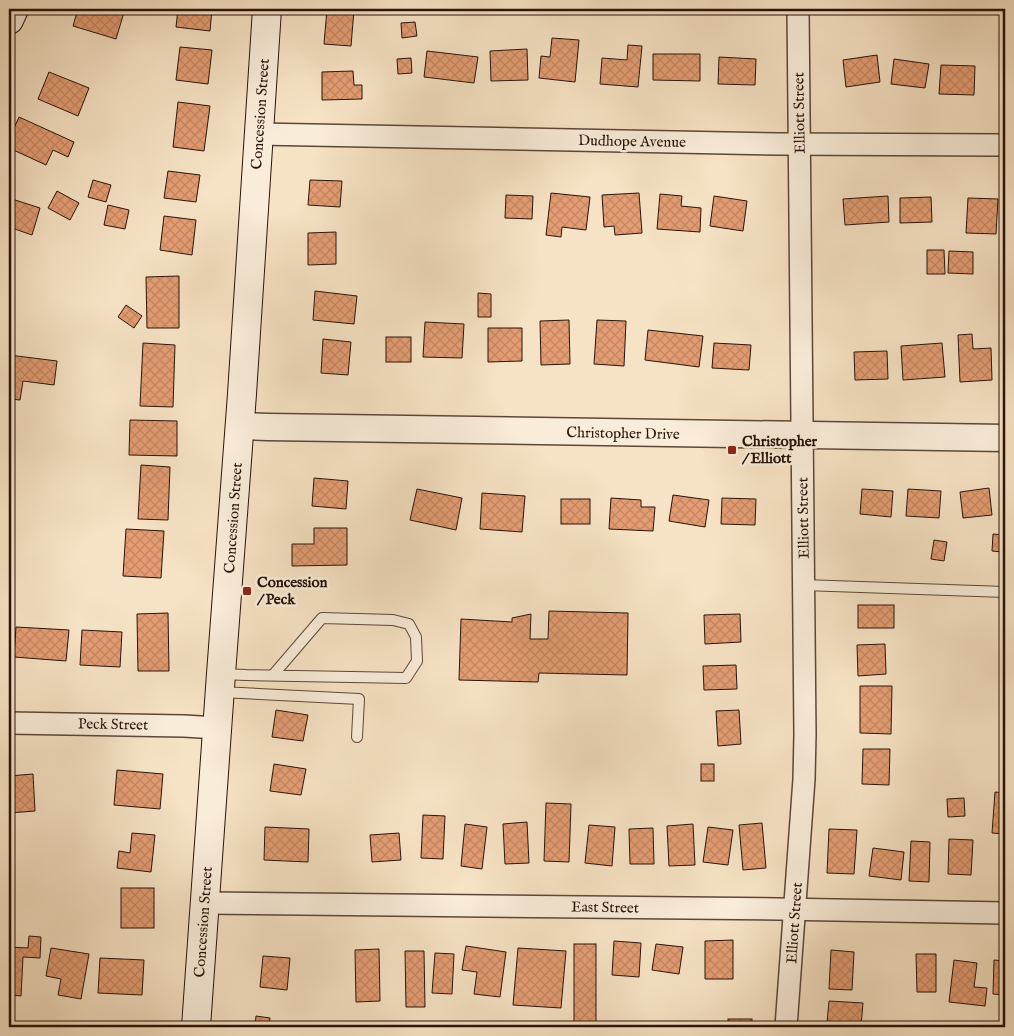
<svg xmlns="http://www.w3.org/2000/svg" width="1014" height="1036" font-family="'IM FELL English',serif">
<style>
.building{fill:url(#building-cross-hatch);stroke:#281309}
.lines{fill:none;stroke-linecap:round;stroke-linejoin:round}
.service-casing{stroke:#5c4738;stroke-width:12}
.minor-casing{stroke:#5c4738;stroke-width:24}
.tertiary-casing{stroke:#5c4738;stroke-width:29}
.secondary-casing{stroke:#281309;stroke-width:30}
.service{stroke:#f9ecd9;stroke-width:10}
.minor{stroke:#f9ecd9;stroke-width:21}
.tertiary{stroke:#f9ecd9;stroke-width:26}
.secondary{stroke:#f9ecd9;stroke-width:28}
.poi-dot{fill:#8f2418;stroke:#f9ecd9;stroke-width:2}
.labels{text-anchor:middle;stroke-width:5;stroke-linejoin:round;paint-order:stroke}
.street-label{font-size:15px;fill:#281309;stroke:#f9ecd9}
.poi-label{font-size:15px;font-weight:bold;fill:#281309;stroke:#f9ecd9;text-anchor:start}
</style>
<defs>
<pattern id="building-cross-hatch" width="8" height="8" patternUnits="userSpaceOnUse" patternTransform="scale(1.25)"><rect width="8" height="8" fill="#e49d73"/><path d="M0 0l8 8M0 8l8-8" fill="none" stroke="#c48662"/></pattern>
</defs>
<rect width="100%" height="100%" fill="#f6e2c4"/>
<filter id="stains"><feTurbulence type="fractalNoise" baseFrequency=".004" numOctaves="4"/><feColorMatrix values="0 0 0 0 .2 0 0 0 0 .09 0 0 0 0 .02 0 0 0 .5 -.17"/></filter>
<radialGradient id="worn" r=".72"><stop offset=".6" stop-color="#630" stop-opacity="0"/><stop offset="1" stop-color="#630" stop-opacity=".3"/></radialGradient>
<g class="building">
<polygon points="78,9 125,9 116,39 73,26"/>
<polygon points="178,9 212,9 210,31 176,27"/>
<polygon points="327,9 354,10 351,46 324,44"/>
<polygon points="415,22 417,36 402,38 401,23"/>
<polygon points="552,38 579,40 575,82 539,78 541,56 550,57"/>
<polygon points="628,45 642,46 638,87 600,84 602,58 627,60"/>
<polygon points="180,47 212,50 208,84 176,80"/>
<polygon points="527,49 528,80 491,81 490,51"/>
<polygon points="427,51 478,57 474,83 424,77"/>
<polygon points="653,54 700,54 700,81 653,80"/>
<polygon points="877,55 880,82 846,87 843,60"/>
<polygon points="719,57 756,59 755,85 718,84"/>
<polygon points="411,58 412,73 398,74 397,59"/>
<polygon points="894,59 929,64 925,88 891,84"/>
<polygon points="941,65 975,66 974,95 939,94"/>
<polygon points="353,71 354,85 362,85 362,99 322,100 322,72"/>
<polygon points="49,72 89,88 78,116 38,99"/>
<polygon points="178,102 210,106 204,151 173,147"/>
<polygon points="19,117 74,142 68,157 53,150 46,165 9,148 9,139"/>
<polygon points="168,171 200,175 196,202 164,198"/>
<polygon points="93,180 111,185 106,202 88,197"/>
<polygon points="310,180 342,181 340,207 308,205"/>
<polygon points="57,191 79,203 70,220 48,208"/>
<polygon points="551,193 590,197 586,230 562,227 561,237 546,235"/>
<polygon points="639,193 642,233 615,235 614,226 604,227 602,195"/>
<polygon points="660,194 682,196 681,206 701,208 700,232 657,229"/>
<polygon points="506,195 533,196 532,219 505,218"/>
<polygon points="714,196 747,201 743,231 710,226"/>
<polygon points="888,196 889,222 845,225 843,199"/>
<polygon points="931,197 932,222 900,223 900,198"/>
<polygon points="9,198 40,208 32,235 9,227"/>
<polygon points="968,198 998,199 996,234 966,233"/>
<polygon points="108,205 129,210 125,229 104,225"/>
<polygon points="164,216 196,220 192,255 160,250"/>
<polygon points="336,232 336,264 308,265 308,233"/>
<polygon points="927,250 944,250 945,274 927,274"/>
<polygon points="949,251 973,252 973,274 948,273"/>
<polygon points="179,276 179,328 147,328 146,277"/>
<polygon points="315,291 357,296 354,324 313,320"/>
<polygon points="478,293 491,294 491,317 478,317"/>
<polygon points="126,305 142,316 134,328 118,317"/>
<polygon points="569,320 570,364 541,365 540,321"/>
<polygon points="597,320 626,321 624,366 594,364"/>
<polygon points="425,322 464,324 462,358 423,357"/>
<polygon points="488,328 522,328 522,361 488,362"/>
<polygon points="648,330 703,336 699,367 645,360"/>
<polygon points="972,334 973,349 991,348 992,380 960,382 958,335"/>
<rect x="386" y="337" width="25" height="25"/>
<polygon points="323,339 351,342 348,375 321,373"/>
<polygon points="143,343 175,345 173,407 140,406"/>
<polygon points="714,343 751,345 749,370 712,368"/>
<polygon points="942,343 945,377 903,380 901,346"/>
<polygon points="887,351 888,379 855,380 854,352"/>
<polygon points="9,355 57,361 54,385 23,381 20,400 9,399"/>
<polygon points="130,420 177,421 177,456 129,455"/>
<polygon points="141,465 170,467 168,520 138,519"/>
<polygon points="314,478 348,481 346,509 312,506"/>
<polygon points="989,488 992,515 963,518 960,492"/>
<polygon points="417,489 462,498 456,530 410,520"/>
<polygon points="862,489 893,491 891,517 860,514"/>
<polygon points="908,489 941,491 939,518 906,516"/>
<polygon points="482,493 525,496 522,532 480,529"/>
<polygon points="673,495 709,500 705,527 669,521"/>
<polygon points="611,498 641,500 641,507 655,507 653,531 609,529"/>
<polygon points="722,498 756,499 755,525 721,524"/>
<rect x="561" y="499" width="29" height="25"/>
<polygon points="314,528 347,528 347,565 292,566 292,544 314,544"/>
<polygon points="126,529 164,531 161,578 123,576"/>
<polygon points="993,534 1004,535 1002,552 992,551"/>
<polygon points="934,540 947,542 944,561 931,559"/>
<rect x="858" y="605" width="36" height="23"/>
<polygon points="549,611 628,613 627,675 539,673 538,682 459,680 461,619 512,622 512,618 531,614 530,639 548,639"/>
<polygon points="168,613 169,671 138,671 137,614"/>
<polygon points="740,614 741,642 705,644 704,615"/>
<polygon points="16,627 69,630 66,661 14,657"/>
<polygon points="82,630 122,632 120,667 80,665"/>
<polygon points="885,644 886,674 858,676 857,645"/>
<polygon points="736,665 737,689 704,690 703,666"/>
<polygon points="860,686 892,686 891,734 860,733"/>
<polygon points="276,710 308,715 303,741 272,737"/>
<polygon points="739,710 741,744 718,746 716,711"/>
<polygon points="863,749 890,749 889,785 862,784"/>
<polygon points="274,764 306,769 301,795 270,791"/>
<rect x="701" y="764" width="13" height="17"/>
<polygon points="117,770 163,774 160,809 114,805"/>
<polygon points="33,774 35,811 9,813 9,776"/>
<polygon points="995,792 1005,793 1005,834 992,833"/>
<polygon points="964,798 965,816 948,817 947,799"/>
<polygon points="546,803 571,804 569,862 544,861"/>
<polygon points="423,815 445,816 443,859 421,858"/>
<polygon points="527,822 529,863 505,864 503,824"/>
<polygon points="762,823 766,868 743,870 739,825"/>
<polygon points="465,824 487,827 482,869 461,866"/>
<polygon points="693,824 695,865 669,866 667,826"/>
<polygon points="589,825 615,827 612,866 585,863"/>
<polygon points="265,827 309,829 308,862 264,860"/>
<polygon points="708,827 733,830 728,865 703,862"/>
<polygon points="653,828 654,864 630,864 629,829"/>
<polygon points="829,829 857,830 854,874 827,873"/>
<polygon points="132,833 155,835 151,872 117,868 119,851 130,853"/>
<polygon points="399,833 401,860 372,862 370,835"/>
<polygon points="949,839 973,840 971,875 948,874"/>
<polygon points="911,841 930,842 929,882 909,881"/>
<polygon points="873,848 904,852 901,880 869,876"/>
<rect x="121" y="888" width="33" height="40"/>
<polygon points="29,936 41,937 40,958 23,957 21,996 9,995 9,947 28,948"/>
<polygon points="733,940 733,979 705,979 705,941"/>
<polygon points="614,941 641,943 639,977 612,975"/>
<rect x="574" y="944" width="22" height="82"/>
<polygon points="656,944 683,947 679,974 652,970"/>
<polygon points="466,946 506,952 500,997 474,994 477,972 462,970"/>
<polygon points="51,948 89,954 81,999 58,995 61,979 46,976"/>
<polygon points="518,948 566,951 561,1008 513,1005"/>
<polygon points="379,949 380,1001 356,1002 355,950"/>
<polygon points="831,950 854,952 852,990 829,989"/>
<polygon points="405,951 424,951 425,1007 406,1007"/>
<polygon points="435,953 454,954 452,994 432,993"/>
<polygon points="916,954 936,954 936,992 917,992"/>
<polygon points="263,956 290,958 287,990 260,987"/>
<polygon points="100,958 144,960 142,995 98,993"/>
<polygon points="954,960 977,963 974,987 987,988 985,1006 949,1002"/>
<polygon points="994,960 1005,961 1005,995 993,994"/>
<polygon points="829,1001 863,1003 861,1026 827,1023"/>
<polygon points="256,1016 270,1018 269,1027 255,1027"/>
<rect x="728" y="1019" width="24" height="8"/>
</g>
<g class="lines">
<g class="service-casing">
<g id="service">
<polyline points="803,585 1005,592"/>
<polyline points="222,674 246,675 406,678 417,661 416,637 409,624 393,620 322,618 273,675"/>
<polyline points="221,692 359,699 357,737"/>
</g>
</g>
<g class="minor-casing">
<g id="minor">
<polyline points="258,134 779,144 1005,145"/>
<polyline points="9,723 184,726 217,728"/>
<polyline points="205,903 778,909 1005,913"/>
<polyline points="786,1027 804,779 805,734 798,9"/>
</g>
</g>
<g class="tertiary-casing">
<polyline id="tertiary" points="240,426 268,427 1005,438"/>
</g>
<g class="secondary-casing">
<g id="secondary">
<polyline points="9,20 14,9"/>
<polyline points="196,1027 221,674 242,394 267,9"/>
</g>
</g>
<use href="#service" class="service"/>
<use href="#minor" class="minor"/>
<use href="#tertiary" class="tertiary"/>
<use href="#secondary" class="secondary"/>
</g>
<g class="poi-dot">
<rect x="727" y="445" width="10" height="10" rx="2.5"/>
<rect x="242" y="586" width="10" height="10" rx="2.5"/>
</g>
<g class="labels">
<g class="street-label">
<text transform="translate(799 113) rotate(-91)" y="5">Elliott Street</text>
<text transform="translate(260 114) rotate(-86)" y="5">Concession Street</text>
<text transform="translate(632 141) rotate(1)" y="5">Dudhope Avenue</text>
<text transform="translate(623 433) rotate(1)" y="5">Christopher Drive</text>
<text transform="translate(233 518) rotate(-86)" y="5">Concession Street</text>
<text transform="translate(803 518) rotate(-91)" y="5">Elliott Street</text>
<text transform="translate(113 724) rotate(1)" y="5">Peck Street</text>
<text transform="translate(605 907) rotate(1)" y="5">East Street</text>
<text transform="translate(203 922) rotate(-86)" y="5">Concession Street</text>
<text transform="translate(794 923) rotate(-86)" y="5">Elliott Street</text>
</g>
<g class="poi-label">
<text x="742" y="446">Christopher<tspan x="742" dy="17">/ Elliott</tspan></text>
<text x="257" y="587">Concession<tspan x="257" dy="17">/ Peck</tspan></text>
</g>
</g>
<rect width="1014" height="1036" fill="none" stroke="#f6e2c4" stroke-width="30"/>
<rect x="10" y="10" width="994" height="1016" fill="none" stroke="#281309" stroke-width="2.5"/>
<rect x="15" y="15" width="984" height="1006" fill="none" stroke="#281309"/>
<rect width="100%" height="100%" filter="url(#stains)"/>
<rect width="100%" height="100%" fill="url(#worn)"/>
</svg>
